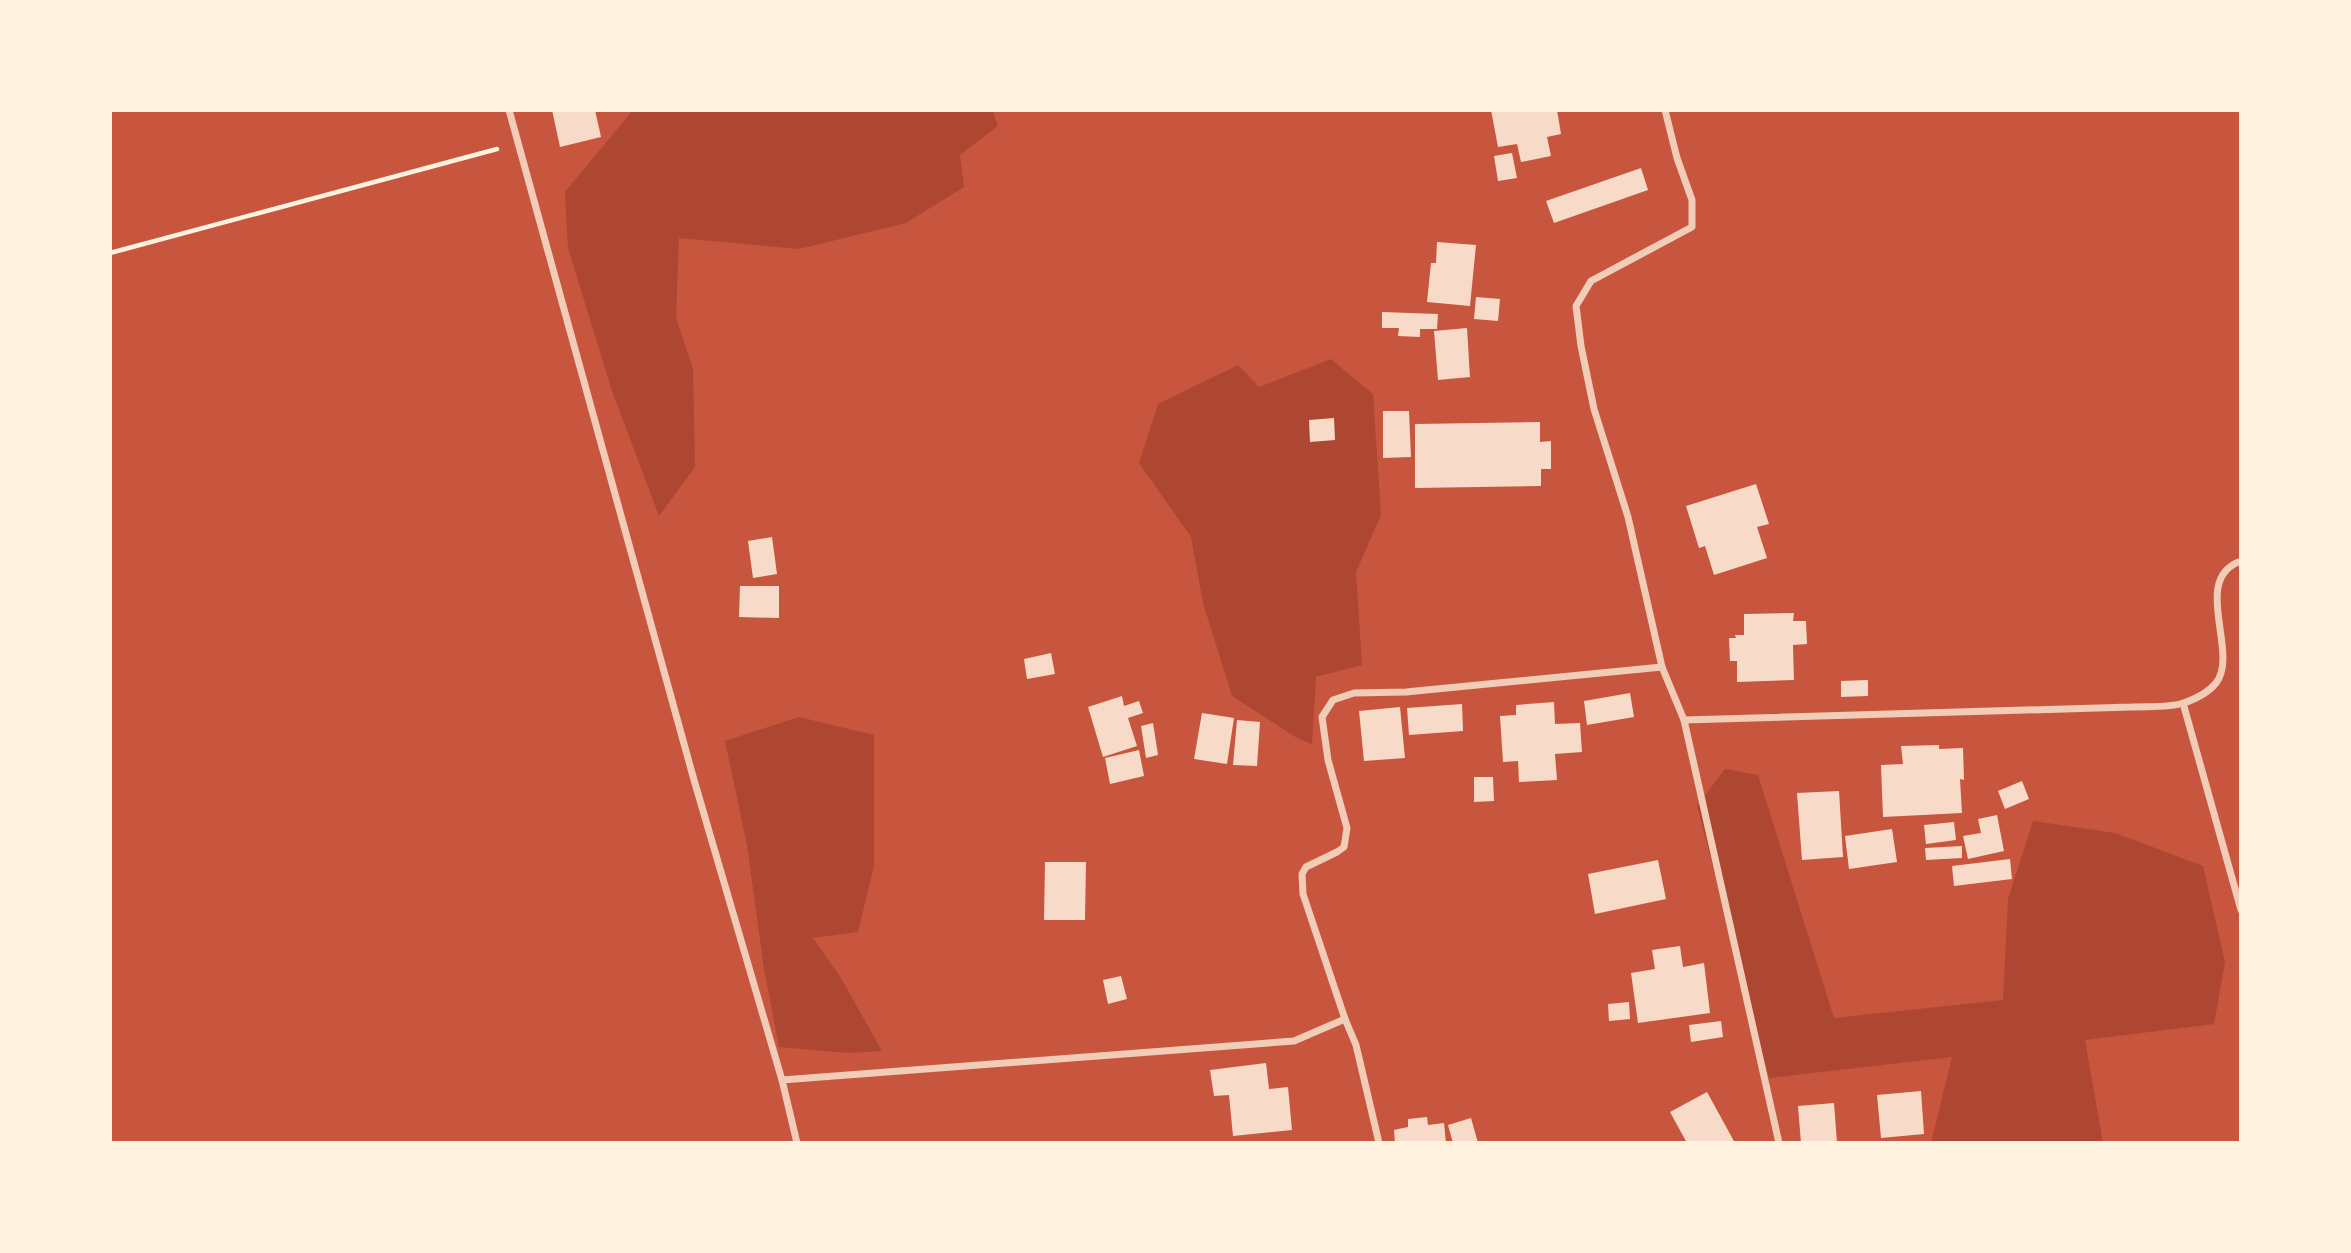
<svg xmlns="http://www.w3.org/2000/svg" width="2351" height="1253" font-family="'Sofia Sans Condensed',sans-serif">
<style>
.green{fill:#ae4732}
.building{fill:#f7dbc8}
.lines{fill:none;stroke-linecap:round;stroke-linejoin:round}
.path{stroke:#fff3e0;stroke-width:4.5}
.minor{stroke:#f1ccb7;stroke-width:7}
</style>
<rect width="100%" height="100%" fill="#c8553d"/>
<g class="green">
<polygon points="633,110 992,110 998,126 960,155 964,187 906,223 799,249 679,238 676,318 693,369 695,467 659,516 612,391 568,248 565,192"/>
<polygon points="1331,359 1373,394 1381,515 1356,572 1362,665 1316,677 1312,744 1297,738 1232,696 1203,603 1191,537 1139,463 1158,404 1238,365 1259,387"/>
<polygon points="799,717 874,735 874,866 858,932 813,938 841,978 882,1051 848,1053 779,1047 764,969 747,845 725,741"/>
<polygon points="1725,769 1758,775 1834,1018 2003,1000 2008,899 2033,821 2115,833 2203,866 2225,962 2214,1024 2085,1040 2103,1143 1931,1143 1952,1057 1769,1078 1697,806"/>
</g>
<g class="building">
<polygon points="552,110 595,110 601,137 560,147"/>
<polygon points="1491,110 1557,110 1561,134 1547,137 1551,156 1521,162 1517,144 1498,147"/>
<polygon points="1512,153 1517,178 1498,181 1494,156"/>
<polygon points="1641,168 1648,190 1554,223 1546,201"/>
<polygon points="1437,242 1476,245 1470,306 1427,302 1431,263 1436,263"/>
<polygon points="1476,297 1500,299 1498,321 1474,319"/>
<polygon points="1382,312 1438,314 1437,329 1420,329 1420,337 1398,336 1399,328 1382,328"/>
<polygon points="1467,328 1470,377 1438,380 1434,331"/>
<polygon points="1383,411 1409,411 1411,457 1383,458"/>
<polygon points="1334,418 1335,440 1310,442 1309,420"/>
<polygon points="1540,422 1540,442 1551,441 1551,469 1541,469 1541,486 1415,488 1415,424"/>
<polygon points="1756,484 1769,524 1757,527 1767,558 1714,575 1705,546 1699,548 1686,506"/>
<polygon points="772,537 777,574 753,578 748,541"/>
<polygon points="740,586 779,586 779,618 739,617"/>
<polygon points="1794,613 1793,621 1806,621 1807,644 1793,645 1794,680 1737,682 1737,661 1730,661 1729,638 1736,638 1735,635 1744,635 1744,614"/>
<polygon points="1051,653 1055,674 1027,679 1024,659"/>
<polygon points="1868,680 1868,696 1841,697 1841,681"/>
<polygon points="1630,693 1634,717 1587,725 1584,701"/>
<polygon points="1122,696 1124,706 1139,701 1143,713 1128,718 1137,746 1103,757 1088,707"/>
<polygon points="1554,702 1555,724 1580,723 1582,752 1555,754 1557,780 1519,782 1518,761 1503,762 1500,716 1516,715 1516,705"/>
<polygon points="1462,704 1463,731 1409,735 1407,708"/>
<polygon points="1400,707 1405,758 1364,761 1359,711"/>
<polygon points="1202,713 1234,718 1227,764 1194,759"/>
<polygon points="1237,720 1260,722 1257,766 1233,765"/>
<polygon points="1153,723 1158,755 1146,758 1141,726"/>
<polygon points="1939,745 1939,749 1963,748 1964,780 1960,779 1962,813 1883,817 1881,765 1903,764 1901,746"/>
<polygon points="1139,750 1144,776 1110,784 1105,758"/>
<polygon points="1474,777 1493,777 1494,801 1474,802"/>
<polygon points="2022,781 2029,799 2005,809 1998,791"/>
<polygon points="1839,791 1843,857 1802,860 1797,793"/>
<polygon points="1997,815 2004,851 1968,859 1963,836 1981,833 1978,819"/>
<polygon points="1954,822 1956,840 1926,844 1924,825"/>
<polygon points="1892,829 1897,862 1849,869 1845,836"/>
<polygon points="1962,846 1962,858 1926,860 1925,848"/>
<polygon points="2010,859 2012,879 1954,886 1952,866"/>
<polygon points="1658,860 1666,899 1595,914 1588,874"/>
<polygon points="1045,862 1086,862 1085,920 1044,920"/>
<polygon points="1680,946 1683,967 1704,963 1710,1013 1638,1023 1631,973 1655,969 1652,950"/>
<polygon points="1121,976 1127,999 1108,1004 1103,980"/>
<polygon points="1629,1002 1630,1019 1609,1021 1608,1004"/>
<polygon points="1721,1021 1723,1037 1691,1042 1689,1025"/>
<polygon points="1266,1063 1269,1089 1288,1087 1292,1130 1233,1136 1229,1095 1214,1096 1210,1070"/>
<polygon points="1921,1091 1924,1134 1881,1138 1877,1095"/>
<polygon points="1707,1092 1735,1143 1687,1143 1670,1112"/>
<polygon points="1834,1103 1837,1143 1801,1143 1798,1106"/>
<polygon points="1427,1117 1428,1125 1444,1123 1446,1143 1395,1143 1394,1130 1408,1127 1408,1119"/>
<polygon points="1471,1118 1478,1143 1453,1143 1448,1125"/>
</g>
<g class="lines">
<polyline class="path" points="110,253 497,149"/>
<g class="minor">
<polyline points="509,110 694,780 782,1080"/>
<polyline points="1665,110 1677,158 1692,200 1692,227 1591,281 1576,306 1581,346 1594,409 1628,517 1662,667 1684,720 1779,1143"/>
<polyline points="2183,703 2241,910"/>
<path d="M1684,720l447,-13c16,-1 38,1 53,-4 11,-4 25,-11 32,-20 24,-31 -26,-104 25,-122"/>
<polyline points="797,1143 782,1080 1294,1041 1345,1019"/>
<polyline points="1379,1143 1356,1045 1345,1019 1303,894 1302,874 1306,867 1337,852 1344,847 1347,828 1328,760 1322,717 1333,700 1354,693 1406,692 1662,667"/>
</g>
</g>
<rect width="2351" height="1253" fill="none" stroke="#fff3e0" stroke-width="224"/>
</svg>
